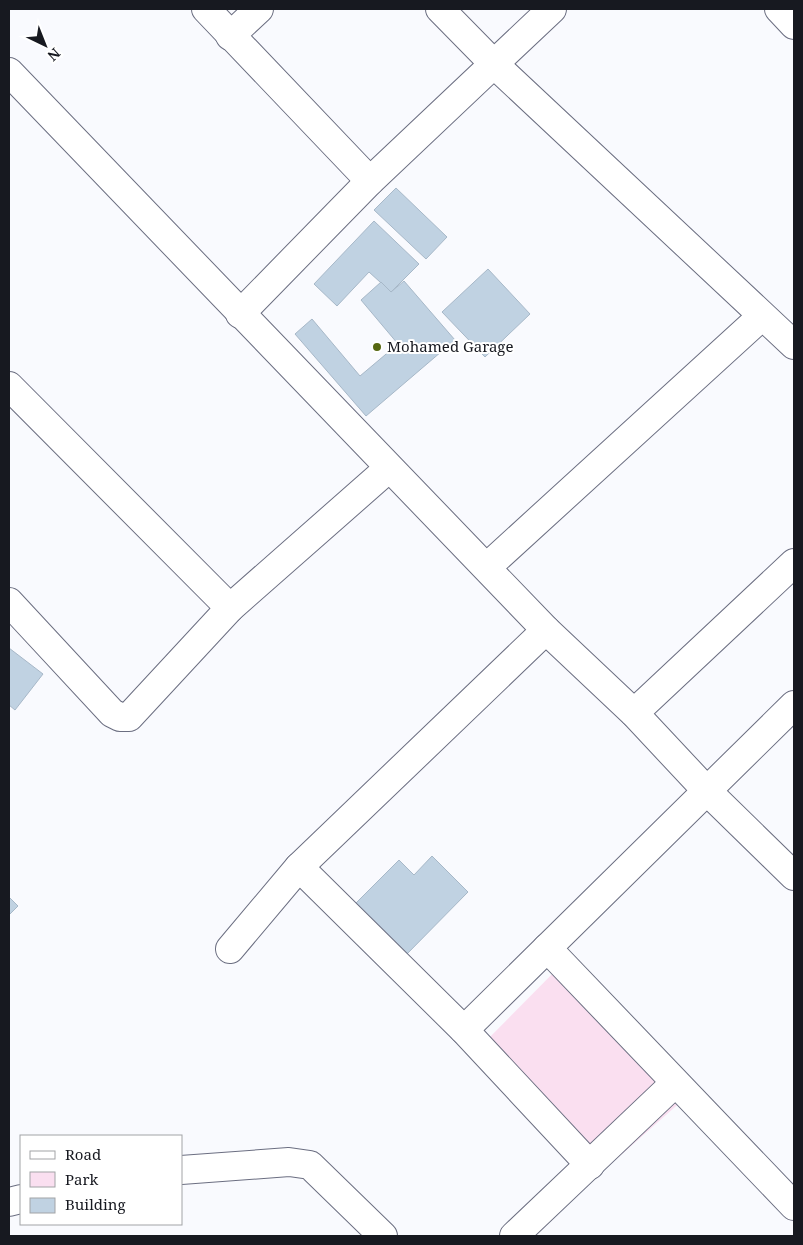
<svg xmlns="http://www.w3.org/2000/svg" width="803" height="1245" font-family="'Noto Serif',serif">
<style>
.green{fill:#fadff0}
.building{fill:#c0d2e2;stroke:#a7b8c8}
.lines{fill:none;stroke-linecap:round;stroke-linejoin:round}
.minor-casing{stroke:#6b6e81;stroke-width:30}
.minor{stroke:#fff;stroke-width:28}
.poi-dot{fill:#566710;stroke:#fff;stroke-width:2}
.labels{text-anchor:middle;stroke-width:4;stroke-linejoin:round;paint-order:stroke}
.poi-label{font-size:15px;fill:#171920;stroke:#fff;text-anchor:start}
</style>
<rect width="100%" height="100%" fill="#f9fafe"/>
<polygon class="green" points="568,958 693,1091 604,1170 482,1045"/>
<g class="building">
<polygon points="396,188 447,237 426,259 374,210"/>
<polygon points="374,221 419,264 391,292 369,272 337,306 314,284"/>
<polygon points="488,269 530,314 485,357 442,312"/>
<polygon points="404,281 455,340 366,416 295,334 312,319 360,376 398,344 361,300 381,282 391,292"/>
<polygon points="9,648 43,674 15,710 9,705"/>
<polygon points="432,856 468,892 403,958 352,907 399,860 414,875"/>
<polygon points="9,897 18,906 9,915"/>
</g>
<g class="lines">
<g class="minor-casing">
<g id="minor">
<polyline points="206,9 370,181"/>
<polyline points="440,9 494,64 794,345"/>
<polyline points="779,9 794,25"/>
<polyline points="230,36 259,9"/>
<polyline points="9,72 546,630 634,713 707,791 794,876"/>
<polyline points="240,314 370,181 552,9"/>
<polyline points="9,386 230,608"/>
<polyline points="487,567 762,316"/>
<polyline points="9,602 112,713 120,717 129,717 230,608 389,468"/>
<polyline points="634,713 794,563"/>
<polyline points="299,867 464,1030 590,1165"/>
<polyline points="547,948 794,1206"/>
<polyline points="230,949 299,867 546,630"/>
<polyline points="464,1030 794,705"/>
<polyline points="181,1170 289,1162 310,1165 383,1236"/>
<polyline points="9,1202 21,1199"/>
<polyline points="514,1236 675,1083"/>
</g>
</g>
<use href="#minor" class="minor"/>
</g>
<circle class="poi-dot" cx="377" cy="347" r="5"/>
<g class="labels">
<g class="poi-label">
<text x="387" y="352">Mohamed Garage</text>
</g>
</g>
<rect width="803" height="1245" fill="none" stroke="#171920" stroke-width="20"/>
<rect x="20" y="1135" width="162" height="90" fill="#ffffff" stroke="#a2a3a6"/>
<rect x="30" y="1151" width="25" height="8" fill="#ffffff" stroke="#a2a3a6"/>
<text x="65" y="1160" font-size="15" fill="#171920">Road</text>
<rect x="30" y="1172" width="25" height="15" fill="#fadff0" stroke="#a2a3a6"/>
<text x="65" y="1185" font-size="15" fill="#171920">Park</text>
<rect x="30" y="1198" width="25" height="15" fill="#c0d2e2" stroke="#a2a3a6"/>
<text x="65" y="1210" font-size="15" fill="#171920">Building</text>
<g transform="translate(45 45) rotate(137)" stroke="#ffffff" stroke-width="4" paint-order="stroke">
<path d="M0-4L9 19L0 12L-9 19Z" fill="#171920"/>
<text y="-8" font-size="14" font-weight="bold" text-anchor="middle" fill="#171920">N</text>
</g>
</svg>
